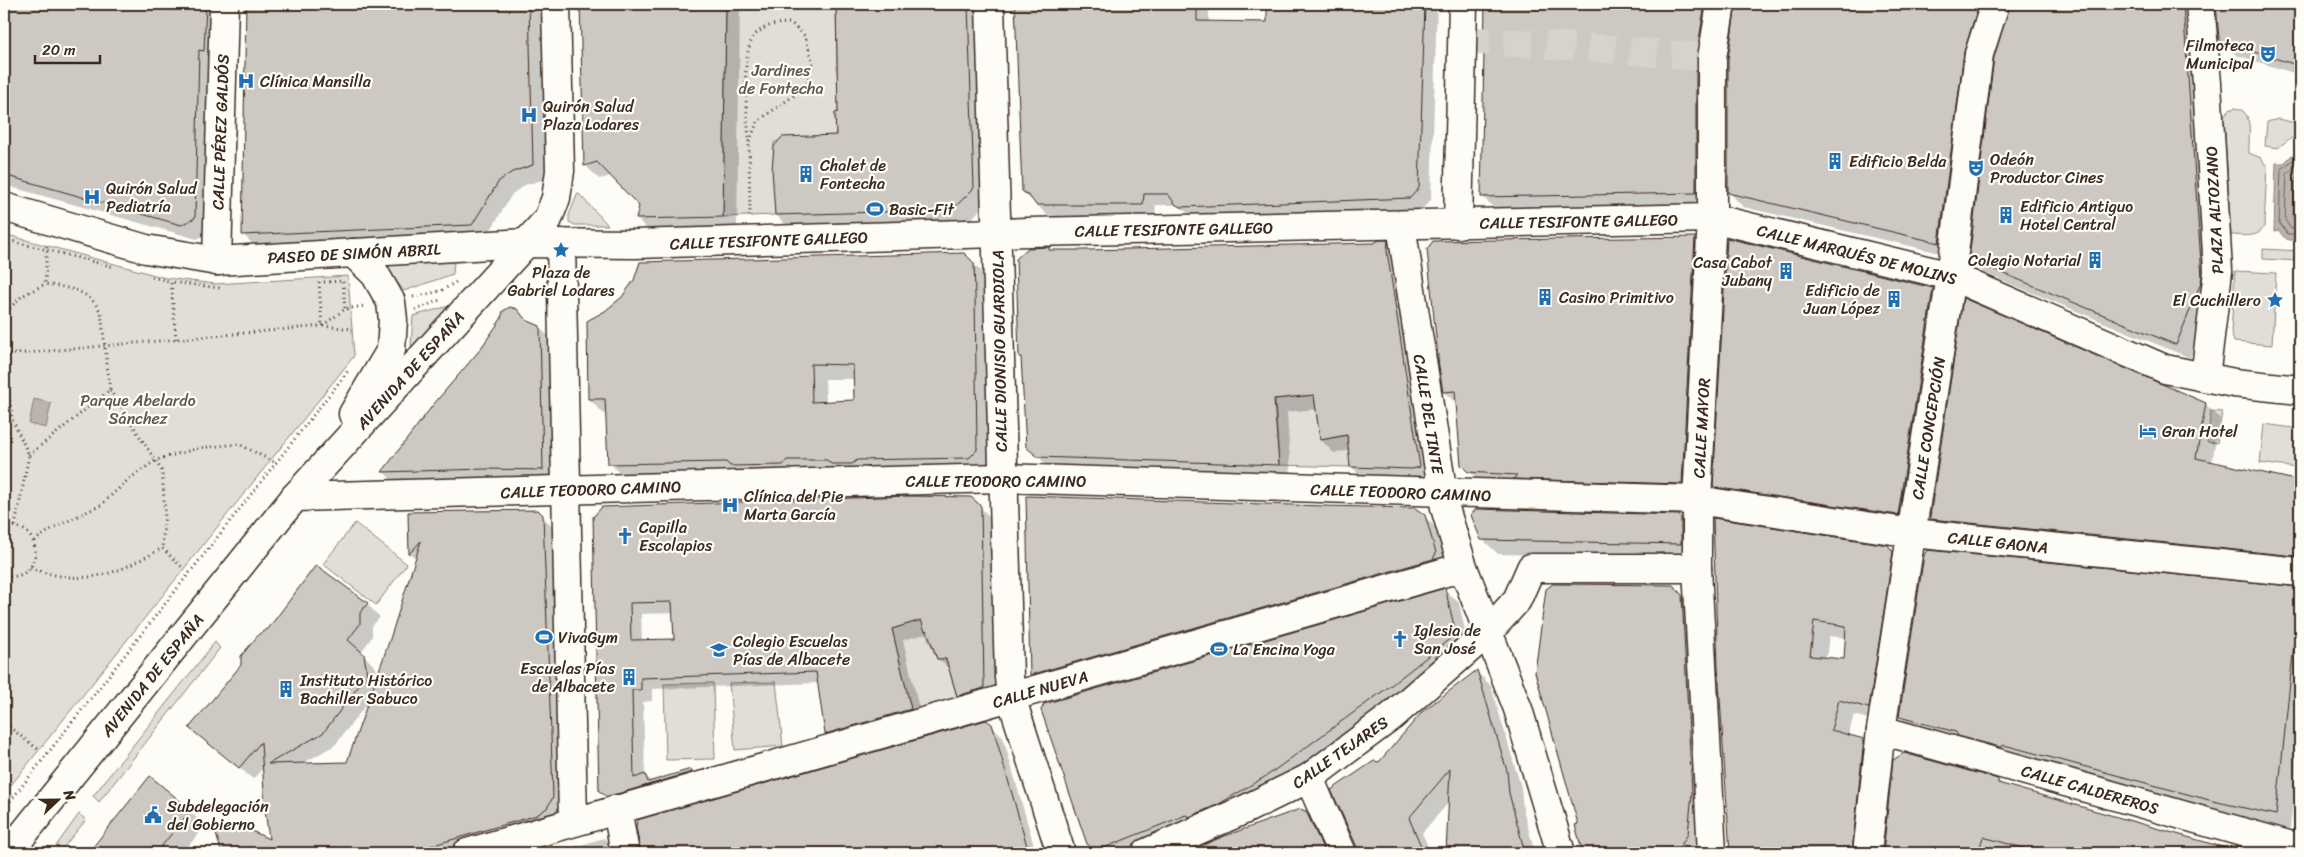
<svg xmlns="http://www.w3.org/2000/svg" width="2304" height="857" font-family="Sriracha,sans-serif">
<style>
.green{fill:#e1ded7;stroke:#8e847a}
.water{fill:#bbb4ad;stroke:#887d74}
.shadow{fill:#0003;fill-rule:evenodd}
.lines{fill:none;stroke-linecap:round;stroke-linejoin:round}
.shore{stroke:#6e6157;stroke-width:1}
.building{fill:#cdc8c2;stroke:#3b2a1e;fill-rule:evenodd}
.minor-tunnel{stroke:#d6d2cc;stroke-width:28;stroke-dasharray:28 14;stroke-linecap:butt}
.minor-casing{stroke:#3b2a1e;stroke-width:31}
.major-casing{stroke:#3b2a1e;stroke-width:31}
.path{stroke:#3b2a1e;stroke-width:3;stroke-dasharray:1 4;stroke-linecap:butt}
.minor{stroke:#fdfcf7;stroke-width:28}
.major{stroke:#fdfcf7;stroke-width:28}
.labels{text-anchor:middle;stroke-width:4.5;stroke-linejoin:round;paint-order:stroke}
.poi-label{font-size:16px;fill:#3b2a1e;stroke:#fdfcf7;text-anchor:start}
.park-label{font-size:16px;fill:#64574c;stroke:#fdfcf7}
.street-label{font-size:16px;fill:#3b2a1e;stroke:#fdfcf7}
</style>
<rect width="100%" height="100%" fill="#fdfcf7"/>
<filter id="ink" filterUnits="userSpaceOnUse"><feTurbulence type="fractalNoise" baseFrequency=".02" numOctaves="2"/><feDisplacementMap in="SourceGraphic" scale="10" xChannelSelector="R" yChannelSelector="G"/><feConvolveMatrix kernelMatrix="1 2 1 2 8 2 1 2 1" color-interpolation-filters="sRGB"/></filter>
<g filter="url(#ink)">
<g class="green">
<polygon points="726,4 836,4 838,112 835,113 836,135 774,142 775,215 723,217"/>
<path d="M2235,108c20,2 13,30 14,45l12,5 6,9 -3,59c-5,13 -21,9 -33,9l-7,-119 5,-6z"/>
<polygon points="2278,119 2300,124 2300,137 2289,139 2278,148 2265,146 2267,122"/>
<polygon points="578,193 608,225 575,225 569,222 569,215"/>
<polygon points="4,234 166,278 215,284 348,276 354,356 4,794"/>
<polygon points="2263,249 2300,251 2300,261 2263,259"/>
<polygon points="454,260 453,274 404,291 391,274 389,266 397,262"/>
<polygon points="2235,271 2276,273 2272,345 2234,342 2231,331"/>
<polygon points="460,303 413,351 411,346 413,316"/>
<polygon points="1314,395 1320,440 1348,435 1350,467 1279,465 1275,399"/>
<polygon points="2211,411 2222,412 2217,443 2207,442"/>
<polygon points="2264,424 2300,429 2296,468 2260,463"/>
<polygon points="355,523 407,564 376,605 323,564"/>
<polygon points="921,620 937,659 946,659 958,700 912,714 892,629"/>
<polygon points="215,642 220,648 99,802 93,796"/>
<polygon points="776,682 783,746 735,750 729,683"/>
<polygon points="713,683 715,759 666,760 664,684"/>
<polygon points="79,814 86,820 61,850 56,846"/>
</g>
<g class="water">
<path d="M2292,155l8,1v81c-9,6 -16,3 -21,-7l-5,1 2,-68h8z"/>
<polygon points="34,399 51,403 46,428 29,424"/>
</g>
<g class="shadow">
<polygon points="4,4 220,4 209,233 197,239 4,185"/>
<polygon points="248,4 543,4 546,179 525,185 512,194 486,238 256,248 243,234"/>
<polygon points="577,4 740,4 737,231 651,233 637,219 641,206 612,176 599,179 585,165 582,16 577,12"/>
<polygon points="837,4 982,4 987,202 967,224 790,229 776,215 838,136 840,113"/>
<polygon points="1016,4 1209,4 1209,22 1269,23 1268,4 1437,4 1431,200 1422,209 1194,218 1178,205 1156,205 1155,216 1049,217 1023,191"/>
<polygon points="1485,4 1729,4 1710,207 1496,210 1482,196"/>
<polygon points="1737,4 1931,4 1974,16 1988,30 1953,256 1743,207 1729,192"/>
<polygon points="2011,4 2196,4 2214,300 2190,358 1984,273 1970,259"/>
<polygon points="2217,4 2300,4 2300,75 2236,55 2221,40"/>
<polygon points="1695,238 1707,251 1694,496 1482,484 1462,464 1457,404 1444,392"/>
<polygon points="1387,242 1400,255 1433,480 1364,480 1351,466 1350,450 1334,453 1321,440 1317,409 1287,412 1291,478 1052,470 1027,446 1049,248 1052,252 1374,244"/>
<path d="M974,264l15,15 2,186 -367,13 -14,-15 -3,-49h-3l-15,-15zM825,379h30v22l-29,1z"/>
<polygon points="1933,289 1948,304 1913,529 1729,501 1715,486"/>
<polygon points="529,323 539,327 553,341 557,483 397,486 384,472 434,406"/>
<polygon points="2205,404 2220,418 2212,462 2300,482 2300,555 1945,519 1945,522 2300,558 2300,568 1947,533 1931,517"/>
<path d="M980,507l12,12 4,181 -26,7 -12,-12 -8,-25 -12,-12 -9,-25 -26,7 19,81 -84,24 -11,-12 -8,-50 -167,6v12l-9,1 2,73 7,7 39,-12 12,12 -90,21 -12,-12 -7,-273zM674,613l1,27 -33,1 -1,-27z"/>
<path d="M537,511l18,18 10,281 -106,43h-236l-8,-27 56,15 -7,-74 -11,12 -63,-51 177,-124 13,13 -8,9v11l-11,15 15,16 2,10 38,-119 -5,-5 -2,-41zM369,701l-21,62 -46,1 33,-19z"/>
<polygon points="1424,516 1441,533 1452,570 1047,690 1031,675"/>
<polygon points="1678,516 1696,534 1696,558 1498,554 1482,539"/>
<path d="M1714,520l173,26 16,16 -20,161 -29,-8 -6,21 16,4 15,16 -11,97h-135l-19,-285zM1829,636l17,2 -1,23 -19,-2z"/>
<polygon points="1927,552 2300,588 2300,738 2290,829 2229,815 1915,731 1900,716"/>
<polygon points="1672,586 1698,612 1701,853 1584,853 1576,826 1580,825"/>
<polygon points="1445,590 1459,603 1469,648 1282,789 1138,853 1098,853 1088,843"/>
<polygon points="1477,672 1491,686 1521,787 1523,809 1535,853 1447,853 1450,801 1422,833 1431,853 1357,853 1380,764"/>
<polygon points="991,725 1003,737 1036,853 642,853 637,827"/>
<polygon points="1894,761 1998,780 2003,785 2241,853 2006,853 1998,851 1998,853 1884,853"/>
<polygon points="150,778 205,825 183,853 89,853"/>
<polygon points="1306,812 1321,827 1333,853 1191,853"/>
<polygon points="604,838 617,853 554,853"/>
</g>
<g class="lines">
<g class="shore">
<polyline points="2300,160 2292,161 2281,169 2279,223 2288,234 2300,234"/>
<polyline points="2300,166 2295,167 2287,174 2285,220 2291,229 2300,227"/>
<polyline points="2300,174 2295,179 2293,217 2295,220 2300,220"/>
</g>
</g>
<g class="building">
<polygon points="4,4 206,4 204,51 199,50 195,218 181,225 4,175"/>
<polygon points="246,4 305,4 305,7 400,4 529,4 533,165 512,172 499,181 472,225 242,235"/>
<polygon points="580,4 726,4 723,217 636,219 639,206 597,162 584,166"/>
<polygon points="836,4 968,4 974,188 952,210 775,215 772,169 774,146 782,137 836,135 835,113 838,112"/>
<polygon points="1015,4 1197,4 1197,21 1267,22 1267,4 1425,4 1419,188 1410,198 1181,207 1176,205 1168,194 1144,194 1143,205 1036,205 1030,197 1022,191"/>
<polygon points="1485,4 1705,4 1696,58 1696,193 1481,197"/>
<polygon points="1736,4 1979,4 1964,52 1939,243 1728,193 1728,59"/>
<polygon points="2010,4 2183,4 2202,277 2200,285 2176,345 1969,259 1994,57"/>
<polygon points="2216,4 2300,4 2300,66 2222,42 2219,39"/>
<polygon points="1695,237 1682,484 1513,479 1517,475 1468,472 1461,465 1455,391 1443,392 1439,367 1427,249 1433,241"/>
<polygon points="1727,238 1933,288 1898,515 1713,487"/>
<polygon points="1379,240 1388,240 1387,251 1420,467 1412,469 1350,467 1347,435 1320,440 1314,395 1274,399 1279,465 1038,457 1026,447 1021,357 1019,357 1016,259 1028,248 1049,247 1049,250 1088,250 1374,243"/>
<path d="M964,253l10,10 1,31 2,156 -8,8 -112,2 -5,4h-21l-4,-4h-40l-4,5 -53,1 -4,-4 -118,2 -3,-65h-17l-1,-78 18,-10 17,-14 12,-17 6,-18zM811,364l42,1 1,35 -42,2z"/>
<polygon points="1963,298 2206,403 2196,458 2300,481 2300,551 2295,556 1931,519 1930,517"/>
<polygon points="510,307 517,309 526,320 540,326 543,470 486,469 382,472 433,405 479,351 501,319 503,311"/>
<path d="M908,496l63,1 10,9 3,182 -27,8 -11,-37h-9l-10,-29 -2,1 -4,-11 -29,9 19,80 -86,25 -9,-62 -175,6v12h-9l2,88 11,-4 3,8 43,-13 1,3 -85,25 -8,-6 -6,-274 9,-10zM672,602l2,37 -43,1 -1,-37z"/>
<polygon points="1026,496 1323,506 1415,508 1425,515 1436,553 1433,559 1030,675"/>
<polygon points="1476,509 1679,515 1681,518 1681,544 1481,540 1471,515"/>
<polygon points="538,510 543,515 551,734 553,797 547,808 537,815 406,853 222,853 213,825 243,827 269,839 265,809 261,742 239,768 189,728 241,665 241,656 260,633 268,629 316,565 368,603 360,613 360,624 348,640 364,654 367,675 323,733 268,764 347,762 390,639 421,541 409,554 408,512"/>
<path d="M1713,518l175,27 5,7 -24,156 -30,-8 -8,30 33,9 -12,114h-122l-12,-186zM1814,621l32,5 -2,33 -34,-3z"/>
<polygon points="1927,550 2300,587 2276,815 2213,801 2004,745 2000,747 1958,736 1956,732 1899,717 1924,555"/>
<polygon points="1553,584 1673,585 1682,595 1692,793 1688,834 1676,853 1583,853 1575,825 1578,824 1535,672 1546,589"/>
<polygon points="1445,588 1456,634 1390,686 1268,775 1219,804 1189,817 1186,815 1096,851 1087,844 1041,710 1044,704"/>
<polygon points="1477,670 1507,771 1509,793 1525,853 1446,853 1450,769 1409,818 1424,853 1357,853 1357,847 1331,790 1374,761 1379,762 1423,711"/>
<polygon points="986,720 992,724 1029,853 641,853 636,827 637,820"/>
<polygon points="1904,753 1998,779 1998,783 2226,848 2225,853 2042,853 1983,837 1978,853 1883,853 1893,760"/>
<polygon points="150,776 191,810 156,853 88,853"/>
<polygon points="1300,809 1306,811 1325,853 1184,853 1222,837"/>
</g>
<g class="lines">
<polyline class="minor-tunnel" points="1462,40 1583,47 1703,57"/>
<g class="minor-casing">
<g id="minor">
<polyline points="990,4 1009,677 1011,697 1061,853"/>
<polyline points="2200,4 2207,83 2218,271 2205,377"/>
<polyline points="4,207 146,249 217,261 526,243 635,244 1029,232 1712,218 1951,276 2165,369 2234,383 2300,390"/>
<polyline points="1458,224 1463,4"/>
<polyline points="1401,225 1445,508 1463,567 1518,709 1561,853"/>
<polyline points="561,243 573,821"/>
<polyline points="353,253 375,274 391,302 393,320 391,350 353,414"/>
<polyline points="217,261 224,4"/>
<polyline points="295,497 1002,478 1697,500 1912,533 2300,572"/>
<polyline points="295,497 548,219 556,198 560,171 556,4"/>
<polyline points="1881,730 2299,848"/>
<polyline points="1309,778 1342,853"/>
<polyline points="617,809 625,853"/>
<polyline points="467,853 1463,567"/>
<polyline points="1146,853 1246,809 1309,778 1392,716 1488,632 1517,600 1531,568 1697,568"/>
<polyline points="1712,853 1697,568 1697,500 1712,218 1712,58 1721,4"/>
<polyline points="1867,853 1881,730 1951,276 1979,54 1995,4"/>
</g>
</g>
<g class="major-casing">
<polyline id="major" points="8,853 295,497"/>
</g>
<g class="path">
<path d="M749,142c-1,-24 -10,-89 6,-107 10,-10 22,-12 36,-12l14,13 8,28 -7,23 -48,34 -9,21 1,75"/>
<polyline points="4,239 114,267"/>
<polyline points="152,277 171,282"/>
<polyline points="319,282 322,326 353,329"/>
<polyline points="324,282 343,281 345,309"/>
<polyline points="413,297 441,291 456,282"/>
<polyline points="415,310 440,300"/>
<polyline points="176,339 171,282 220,288"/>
<polyline points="4,355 322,326 345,309 365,306"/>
<polyline points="110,390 162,471 165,513 162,548"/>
<path d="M29,455l81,-65 -9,-77c-12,-24 -32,-25 -56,-29"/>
<polyline points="15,526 29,455 12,419 5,355 4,322 6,312 22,296 45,284 47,244"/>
<path d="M4,527c40,-8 43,56 0,49"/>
<polyline points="34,541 53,528 101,505 129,479 156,460 199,448 239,444 276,463"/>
<path d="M30,568c55,19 84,8 132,-20l21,20"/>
<polyline points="4,703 6,714 4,725"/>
<polyline points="5,724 38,749"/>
<polyline points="4,809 348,371"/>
</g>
<use href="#minor" class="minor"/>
<use href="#major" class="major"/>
</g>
</g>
<defs>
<g id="theatre-bare" transform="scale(1.35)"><path d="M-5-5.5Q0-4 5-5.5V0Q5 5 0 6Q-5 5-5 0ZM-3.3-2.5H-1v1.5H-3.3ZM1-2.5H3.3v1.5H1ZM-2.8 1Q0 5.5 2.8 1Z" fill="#1f6fb2" stroke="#fdfcf7" stroke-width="2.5" paint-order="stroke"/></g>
<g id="hospital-bare" transform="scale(1.35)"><path d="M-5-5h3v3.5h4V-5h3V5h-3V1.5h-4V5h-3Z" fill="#1f6fb2" stroke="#fdfcf7" stroke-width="2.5" paint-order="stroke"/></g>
<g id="building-bare" transform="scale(1.35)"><path d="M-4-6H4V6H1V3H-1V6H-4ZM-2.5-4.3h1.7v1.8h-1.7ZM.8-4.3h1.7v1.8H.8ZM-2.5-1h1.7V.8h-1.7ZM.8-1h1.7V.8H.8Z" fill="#1f6fb2" stroke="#fdfcf7" stroke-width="2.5" paint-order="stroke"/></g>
<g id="stadium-bare" transform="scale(1.35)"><path d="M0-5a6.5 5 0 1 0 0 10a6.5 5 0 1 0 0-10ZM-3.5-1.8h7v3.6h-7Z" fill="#1f6fb2" stroke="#fdfcf7" stroke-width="2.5" paint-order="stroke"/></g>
<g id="sight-bare" transform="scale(1.35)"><path d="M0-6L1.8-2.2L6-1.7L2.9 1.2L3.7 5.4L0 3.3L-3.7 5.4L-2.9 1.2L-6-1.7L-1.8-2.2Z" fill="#1f6fb2" stroke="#fdfcf7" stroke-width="2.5" paint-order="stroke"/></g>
<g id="hotel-bare" transform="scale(1.35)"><path d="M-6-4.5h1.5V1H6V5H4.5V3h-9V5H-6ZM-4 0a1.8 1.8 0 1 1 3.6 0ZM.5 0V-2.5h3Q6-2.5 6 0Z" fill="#1f6fb2" stroke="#fdfcf7" stroke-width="2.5" paint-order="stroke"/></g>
<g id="church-bare" transform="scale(1.35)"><path d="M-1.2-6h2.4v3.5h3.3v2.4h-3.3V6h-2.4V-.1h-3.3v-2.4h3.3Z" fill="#1f6fb2" stroke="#fdfcf7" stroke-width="2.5" paint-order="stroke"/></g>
<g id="school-bare" transform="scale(1.35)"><path d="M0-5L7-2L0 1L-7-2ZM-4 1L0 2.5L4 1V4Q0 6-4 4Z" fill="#1f6fb2" stroke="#fdfcf7" stroke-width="2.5" paint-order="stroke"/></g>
<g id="civic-bare" transform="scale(1.35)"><path d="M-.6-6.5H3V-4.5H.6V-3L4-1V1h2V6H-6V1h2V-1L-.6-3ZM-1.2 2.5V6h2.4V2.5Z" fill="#1f6fb2" stroke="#fdfcf7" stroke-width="2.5" paint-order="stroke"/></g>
</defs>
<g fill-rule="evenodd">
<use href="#theatre-bare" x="2268" y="54"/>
<use href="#hospital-bare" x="246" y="81"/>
<use href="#hospital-bare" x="529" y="115"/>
<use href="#building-bare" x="1835" y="161"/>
<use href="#theatre-bare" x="1976" y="168"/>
<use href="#building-bare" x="806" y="174"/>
<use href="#hospital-bare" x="92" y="197"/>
<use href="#stadium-bare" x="875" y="209"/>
<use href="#building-bare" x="2006" y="215"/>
<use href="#sight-bare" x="561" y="250"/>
<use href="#building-bare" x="2095" y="260"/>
<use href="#building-bare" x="1786" y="271"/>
<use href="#building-bare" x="1545" y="297"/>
<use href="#building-bare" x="1894" y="299"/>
<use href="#sight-bare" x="2275" y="300"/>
<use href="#hotel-bare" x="2148" y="431"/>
<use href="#hospital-bare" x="730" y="505"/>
<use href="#church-bare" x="625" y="536"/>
<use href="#stadium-bare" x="544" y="637"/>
<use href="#church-bare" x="1400" y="639"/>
<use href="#stadium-bare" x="1219" y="649"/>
<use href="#school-bare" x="719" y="650"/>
<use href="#building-bare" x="629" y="677"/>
<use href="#building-bare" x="286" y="689"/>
<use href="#civic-bare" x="153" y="815"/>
</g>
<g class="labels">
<g class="poi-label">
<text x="2254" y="51" text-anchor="end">Filmoteca<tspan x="2254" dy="18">Municipal</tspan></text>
<text x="260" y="87">Clínica Mansilla</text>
<text x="543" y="112">Quirón Salud<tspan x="543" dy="18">Plaza Lodares</tspan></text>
<text x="1990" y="165">Odeón<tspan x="1990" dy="18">Productor Cines</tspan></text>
<text x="1849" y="167">Edificio Belda</text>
<text x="820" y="171">Chalet de<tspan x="820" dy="18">Fontecha</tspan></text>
<text x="106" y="194">Quirón Salud<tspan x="106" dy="18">Pediatría</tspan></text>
<text x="2020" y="212">Edificio Antiguo<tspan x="2020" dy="18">Hotel Central</tspan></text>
<text x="889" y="215">Basic-Fit</text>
<text x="2081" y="266" text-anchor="end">Colegio Notarial</text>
<text x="1772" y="268" text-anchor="end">Casa Cabot<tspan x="1772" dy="18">Jubany</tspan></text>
<text x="561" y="278" text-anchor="middle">Plaza de<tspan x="561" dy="18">Gabriel Lodares</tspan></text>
<text x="1880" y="296" text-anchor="end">Edificio de<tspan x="1880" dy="18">Juan López</tspan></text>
<text x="1559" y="303">Casino Primitivo</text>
<text x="2261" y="306" text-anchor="end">El Cuchillero</text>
<text x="2162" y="437">Gran Hotel</text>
<text x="744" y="502">Clínica del Pie<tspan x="744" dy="18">Marta García</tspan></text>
<text x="639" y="533">Capilla<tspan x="639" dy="18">Escolapios</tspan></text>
<text x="1414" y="636">Iglesia de<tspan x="1414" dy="18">San José</tspan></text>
<text x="558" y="643">VivaGym</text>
<text x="733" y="647">Colegio Escuelas<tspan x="733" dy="18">Pías de Albacete</tspan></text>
<text x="1233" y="655">La Encina Yoga</text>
<text x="615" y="674" text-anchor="end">Escuelas Pías<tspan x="615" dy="18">de Albacete</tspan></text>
<text x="300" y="686">Instituto Histórico<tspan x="300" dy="18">Bachiller Sabuco</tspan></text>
<text x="167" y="812">Subdelegación<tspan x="167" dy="18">del Gobierno</tspan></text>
</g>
<g class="park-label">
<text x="781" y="76">Jardines<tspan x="781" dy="18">de Fontecha</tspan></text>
<text x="138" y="406">Parque Abelardo<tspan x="138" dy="18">Sánchez</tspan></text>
</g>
<g class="street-label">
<text transform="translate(220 132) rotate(-88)" y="6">CALLE PÉREZ GALDÓS</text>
<text transform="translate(2214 210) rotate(-93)" y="6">PLAZA ALTOZANO</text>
<text transform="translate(1579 221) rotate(-1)" y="6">CALLE TESIFONTE GALLEGO</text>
<text transform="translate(1174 229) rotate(-1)" y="6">CALLE TESIFONTE GALLEGO</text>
<text transform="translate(769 240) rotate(-2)" y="6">CALLE TESIFONTE GALLEGO</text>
<text transform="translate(354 253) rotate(-3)" y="6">PASEO DE SIMÓN ABRIL</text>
<text transform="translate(1857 254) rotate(14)" y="6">CALLE MARQUÉS DE MOLINS</text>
<text transform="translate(999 351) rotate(-91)" y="6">CALLE DIONISIO GUARDIOLA</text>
<text transform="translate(410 370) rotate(-48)" y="6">AVENIDA DE ESPAÑA</text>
<text transform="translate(1429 414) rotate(81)" y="6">CALLE DEL TINTE</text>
<text transform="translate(1701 428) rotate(-87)" y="6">CALLE MAYOR</text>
<text transform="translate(1928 428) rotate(-81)" y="6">CALLE CONCEPCIÓN</text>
<text x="996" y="487">CALLE TEODORO CAMINO</text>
<text transform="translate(591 489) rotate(-2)" y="6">CALLE TEODORO CAMINO</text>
<text transform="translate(1401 492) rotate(2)" y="6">CALLE TEODORO CAMINO</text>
<text transform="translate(1998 542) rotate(6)" y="6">CALLE GAONA</text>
<text transform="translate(152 675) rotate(-51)" y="6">AVENIDA DE ESPAÑA</text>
<text transform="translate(1040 689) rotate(-16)" y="6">CALLE NUEVA</text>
<text transform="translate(1340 752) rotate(-35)" y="6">CALLE TEJARES</text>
<text transform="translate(2090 789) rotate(16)" y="6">CALLE CALDEREROS</text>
</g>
</g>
<rect width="2304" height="857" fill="none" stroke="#fdfcf7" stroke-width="20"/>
<rect x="10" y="10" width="2284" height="837" fill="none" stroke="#3b2a1e" stroke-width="2" filter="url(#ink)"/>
<g transform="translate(58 800) rotate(68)" stroke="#fdfcf7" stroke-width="4" paint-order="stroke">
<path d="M0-4L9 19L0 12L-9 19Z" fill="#3b2a1e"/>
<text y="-8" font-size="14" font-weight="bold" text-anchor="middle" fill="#3b2a1e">N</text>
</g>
<path d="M35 55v8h65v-8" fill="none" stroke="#3b2a1e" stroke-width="2.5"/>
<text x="42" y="55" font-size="15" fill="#3b2a1e" stroke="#fdfcf7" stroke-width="4" paint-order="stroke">20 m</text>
</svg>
